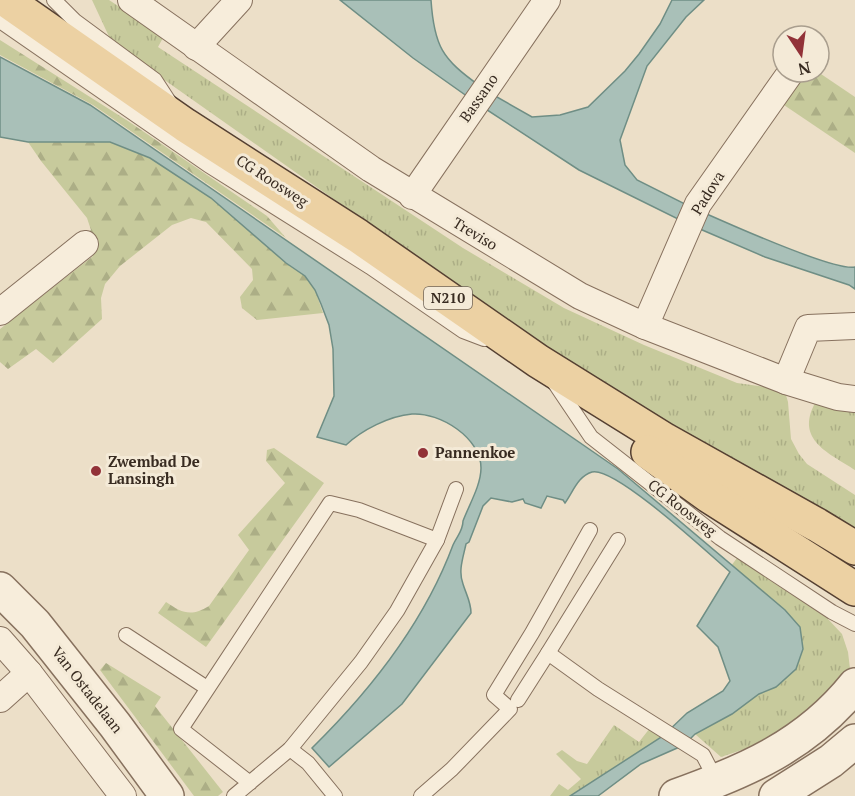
<svg xmlns="http://www.w3.org/2000/svg" width="855" height="796" font-family="'PT Serif',serif">
<style>
.grass{fill:url(#grass-tufts)}
.forest{fill:url(#forest-firs)}
.water{fill:#a9c0b8;stroke:#6f8e85;stroke-width:1.5}
.lines{fill:none;stroke-linecap:round;stroke-linejoin:round}
.service-casing{stroke:#87715e;stroke-width:16}
.minor-casing{stroke:#87715e;stroke-width:28}
.tertiary-casing{stroke:#87715e;stroke-width:36}
.primary-casing{stroke:#554032;stroke-width:36}
.service{stroke:#f7eddb;stroke-width:14}
.minor{stroke:#f7eddb;stroke-width:26}
.tertiary{stroke:#f7eddb;stroke-width:33}
.primary{stroke:#ecd1a3;stroke-width:33}
.poi-dot{fill:#923238;stroke:#f4ead7;stroke-width:2}
.labels{text-anchor:middle;stroke-width:6;stroke-linejoin:round;paint-order:stroke}
.shield{fill:#f4ead7;stroke:#706458;stroke-width:1.5}
.shield-label{font-size:14px;font-weight:bold;fill:#382b21}
.street-label{font-size:15px;fill:#382b21;stroke:#f4ead7}
.poi-label{font-size:15px;font-weight:bold;fill:#382b21;stroke:#f4ead7;text-anchor:start}
</style>
<defs>
<pattern id="grass-tufts" width="24" height="20" patternUnits="userSpaceOnUse" patternTransform="scale(1.5)"><rect width="24" height="20" fill="#c7ca9c"/><path d="M3 7l-1-3M5 7V3M7 7l1-3M15 17l-1-3M17 17v-4M19 17l1-3" fill="none" stroke="#acae86"/></pattern>
<pattern id="forest-firs" width="22" height="20" patternUnits="userSpaceOnUse" patternTransform="scale(1.5)"><rect width="22" height="20" fill="#c7ca9c"/><path d="M5 1l3.5 6h-7zM16 11l3.5 6h-7z" fill="#acae86"/></pattern>
</defs>
<rect width="100%" height="100%" fill="#ecdfc8"/>
<g class="grass">
<polygon points="92,0 109,0 164,36 158,47 463,248 564,308 644,345 737,383 780,389 786,395 788,402 791,439 799,454 807,464 855,495 855,531 682,441 477,300 112,43"/>
<path d="M815,403l40,6v61c-26,-17 -60,-30 -40,-67z"/>
<polygon points="737,558 827,618 842,634 848,652 850,669 844,686 777,738 721,757 695,734 732,714 759,694 776,687 796,669 785,610 731,566"/>
<polygon points="614,725 639,742 650,728 663,736 570,796 550,796 559,784 568,790 581,779 556,754 562,750 577,761 587,764"/>
</g>
<g class="forest">
<polygon points="0,40 128,121 267,216 286,238 93,105 0,55"/>
<polygon points="803,72 818,72 855,97 855,153 781,103"/>
<polygon points="28,142 110,142 150,158 211,198 286,263 305,276 315,290 323,313 257,320 242,308 240,297 253,280 252,269 206,222 191,218 172,225 120,266 105,284 101,298 102,319 53,363 36,349 8,369 0,362 0,329 93,256 81,238 91,230 87,218 41,161"/>
<path d="M274,448l50,35 -118,164 -48,-34 8,-11c16,11 25,15 43,4l40,-56 -11,-15 47,-52 -19,-22 1,-11z"/>
<polygon points="106,663 161,697 155,706 223,792 218,796 194,796 100,670"/>
</g>
<g class="water">
<path d="M340,0h91c3,46 11,59 49,86l-9,13 -58,-41z"/>
<polygon points="672,0 704,0 686,17 647,66 620,140 625,165 637,180 689,206 682,221 579,170 481,106 490,93 532,117 560,115 588,107 625,71 639,54 660,24"/>
<path d="M0,57l90,48 528,364 167,141 15,17 3,22 -7,20 -20,18 -17,7 -27,20 -37,20 -11,11 -43,19 -43,32h-28l93,-60 24,-23 36,-22 7,-10 -12,-34 -21,-21 33,-54c-21,-18 -115,-106 -138,-100 -14,4 -19,20 -27,31l-2,-3 -16,-4 -6,12 -16,-5 -2,-4 -11,3 -21,-4 -8,8 -14,36 -3,2c-3,14 -8,27 -3,40 3,10 8,18 8,29l-69,91 -73,63 -17,-19c58,-57 112,-125 141,-203 4,-9 10,-14 10,-24 6,-16 18,-36 18,-53 0,-30 -41,-56 -69,-54 -23,2 -50,16 -66,31l-29,-8 17,-41 -1,-47 -4,-24 -8,-21 -6,-14 -10,-14 -19,-13 -75,-65 -61,-40 -40,-16h-82l-28,-5z"/>
<path d="M700,211c25,11 135,61 155,56v22l-6,-4 -84,-28 -72,-31z"/>
</g>
<g class="lines">
<g class="service-casing">
<g id="service">
<polyline points="54,0 75,21 155,80 170,103"/>
<polyline points="0,21 208,165 370,267 463,331 484,339"/>
<polyline points="554,382 591,437 720,538 832,612 855,624"/>
<polyline points="437,540 456,489"/>
<polyline points="126,635 207,688"/>
<polyline points="548,653 618,540"/>
<polyline points="518,700 548,653 598,689 703,755 716,780"/>
<polyline points="290,749 308,763 335,796"/>
<polyline points="234,796 290,749 361,662 397,611 437,540 359,510 330,503 181,729 250,783"/>
<polyline points="421,796 452,769 510,709 494,695 532,633 590,530"/>
</g>
</g>
<g class="minor-casing">
<g id="minor">
<polyline points="131,0 371,169 580,296 645,326 786,381 838,397 855,399"/>
<polyline points="196,47 239,0"/>
<polyline points="412,196 547,0"/>
<polyline points="0,312 85,244"/>
<polyline points="645,326 698,204 791,72"/>
<polyline points="786,381 808,328 855,326"/>
<polyline points="0,640 29,673 123,796"/>
<polyline points="0,699 29,673"/>
</g>
</g>
<g class="tertiary-casing">
<g id="tertiary">
<polyline points="0,589 35,624 115,725 167,796"/>
<path d="M676,796c70,-25 131,-51 179,-111"/>
<polyline points="776,796 831,761 855,741"/>
</g>
</g>
<g class="primary-casing">
<g id="primary">
<polyline points="6,0 185,125 358,236 538,361 665,440 817,525 855,548"/>
<polyline points="648,452 709,496 855,589"/>
</g>
</g>
<use href="#service" class="service"/>
<use href="#minor" class="minor"/>
<use href="#tertiary" class="tertiary"/>
<use href="#primary" class="primary"/>
</g>
<g class="poi-dot">
<circle cx="423" cy="453" r="6"/>
<circle cx="96" cy="471" r="6"/>
</g>
<g class="labels">
<rect class="shield" x="424" y="287" width="48" height="22" rx="4.5"/>
<g class="shield-label">
<text x="448" y="303">N210</text>
</g>
<g class="street-label">
<text transform="translate(479 98) rotate(-55)" y="5">Bassano</text>
<text transform="translate(272 181) rotate(33)" y="5">CG Roosweg</text>
<text transform="translate(708 193) rotate(-58)" y="5">Padova</text>
<text transform="translate(475 234) rotate(31)" y="5">Treviso</text>
<text transform="translate(682 508) rotate(38)" y="5">CG Roosweg</text>
<text transform="translate(87 690) rotate(52)" y="5">Van Ostadelaan</text>
</g>
<g class="poi-label">
<text x="435" y="458">Pannenkoe</text>
<text x="108" y="467">Zwembad De<tspan x="108" dy="17">Lansingh</tspan></text>
</g>
</g>
<g transform="translate(801 54) rotate(167)"><circle r="28" fill="#f4ead7" stroke="#a99e8e" stroke-width="1.5"/>
<path d="M0-4.5L10 22L0 15L-10 22Z" fill="#923238"/>
<text y="-9" font-size="16" font-weight="bold" text-anchor="middle" fill="#382b21">N</text>
</g>
</svg>
